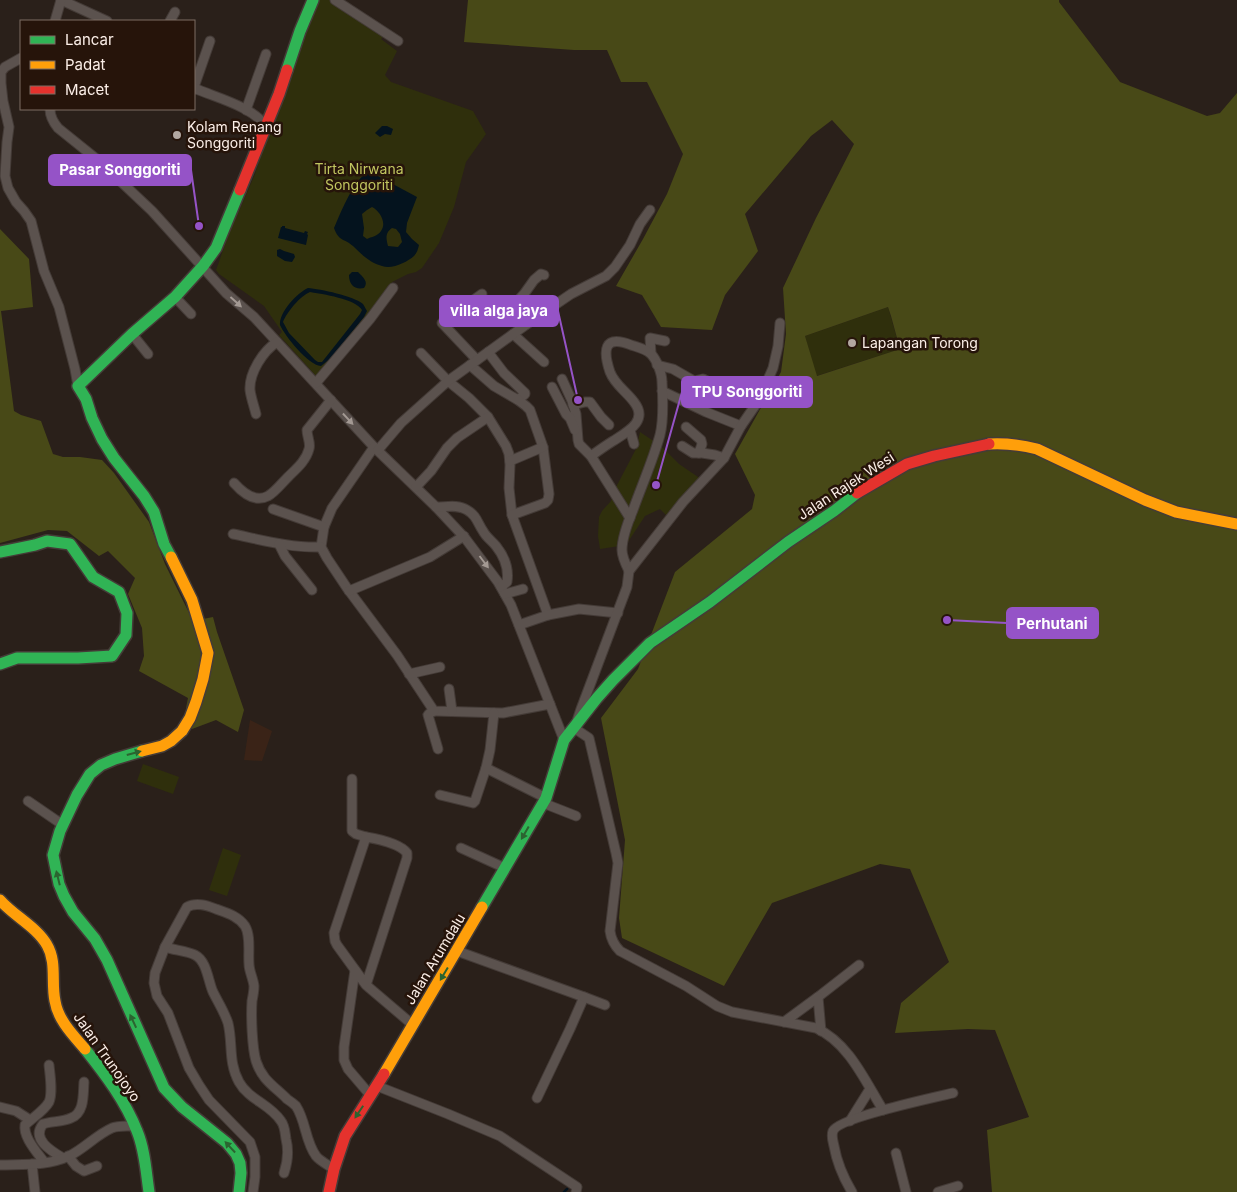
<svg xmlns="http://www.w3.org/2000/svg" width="1237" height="1192" font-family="Inter,sans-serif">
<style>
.built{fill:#3a2317}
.green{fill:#2f2f0c}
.forest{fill:#484917;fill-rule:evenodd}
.water{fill:#04131e;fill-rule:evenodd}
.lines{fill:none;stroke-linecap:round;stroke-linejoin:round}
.stream{stroke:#04131e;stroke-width:2.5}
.street-casing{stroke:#443b37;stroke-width:11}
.fast-casing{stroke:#443b37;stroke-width:14}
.slow-casing{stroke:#443b37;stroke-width:14}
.jam-casing{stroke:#443b37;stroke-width:14}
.street{stroke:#5b524e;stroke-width:9}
.fast{stroke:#30b455;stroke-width:11}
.slow{stroke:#ff9f0a;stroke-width:11}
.jam{stroke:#e5322d;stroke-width:11}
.oneway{fill:#a39993}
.oneway2{fill:#2b6430}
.poi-dot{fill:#b2a7a0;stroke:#26140a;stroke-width:2}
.labels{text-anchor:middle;stroke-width:5;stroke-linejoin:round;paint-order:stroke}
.poi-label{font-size:14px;fill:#fcefe8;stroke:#26140a;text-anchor:start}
.park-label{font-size:14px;fill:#c1c660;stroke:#26140a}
.street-label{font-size:14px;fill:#fcefe8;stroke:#26140a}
.leader{fill:none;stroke:#9553c7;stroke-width:2}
.callout-dot{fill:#9553c7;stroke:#26140a;stroke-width:2}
.callout{fill:#9553c7;stroke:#9553c7;stroke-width:2}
.callout-label{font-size:15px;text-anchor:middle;font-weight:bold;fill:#fff}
</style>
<rect width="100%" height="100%" fill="#2a201a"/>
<polygon class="built" points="250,720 272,731 262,761 244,760"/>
<g class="green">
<polygon points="316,0 330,0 383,37 381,39 397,51 385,75 391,82 473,111 486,134 466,162 454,207 439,243 422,268 416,272 408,274 392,282 390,287 319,376 316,376 279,335 282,332 264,306 219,274 216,270 237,211 239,211 255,174 271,122"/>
<polygon points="888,307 900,349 816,376 805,336"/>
<polygon points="640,432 661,446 679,464 701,479 668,517 660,509 645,516 626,545 600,549 598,536 599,517 602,511 611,501 614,491 636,449"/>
<polygon points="143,764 179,777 173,794 137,781"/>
<polygon points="223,848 241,855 227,896 209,890"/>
</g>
<g class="forest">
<path d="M468,0h591v2l61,80 87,34 13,-3 17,-20v1099h-245l-5,-62 42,-13 -34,-87 -27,-1 -73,4 6,-30 48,-41 -39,-93 -30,-5 -108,39 -48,83 -102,-48 -3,-20 6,-78 -24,-122 37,-49 37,-97 77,-63 3,-14 -20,-41 46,-82 5,-38 -3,-46 33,-70 38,-74 -22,-24 -21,16 -66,78 13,37 -33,44 -13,35 -51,-3 -19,-32 -26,-9 27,-47 24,-45 16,-40 -36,-72h-26l-14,-32h-33l-110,-8zM888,307l3,9 9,33 -83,27 -12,-40z"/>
<polygon points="0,229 29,259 33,307 1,311 14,411 21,415 41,421 53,454 63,457 80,457 102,460 114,473 149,522 165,564 193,621 213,617 217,632 244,710 238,732 216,720 192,729 186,708 188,698 139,671 144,656 142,628 128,594 135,578 108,551 99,556 67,531 48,530 0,543"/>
</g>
<g class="water">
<polygon points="382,126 387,126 393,129 391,135 385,134 380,137 375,133"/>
<path d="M369,173l7,2 41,22 -10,26 -1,9 6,7 7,6c-1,4 -2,8 -5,11 -7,6 -22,14 -32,10 -12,-3 -21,-12 -29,-20 -9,-8 -14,-4 -19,-18 6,-14 15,-36 25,-48 3,-4 6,-5 10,-7zM372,207c8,4 15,16 9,24 -3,5 -10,6 -14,8l-4,-3 1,-8 -2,-14 5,-4zM392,228l4,1 4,5 2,8 -4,5 -10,-1c-2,-8 -3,-13 4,-18z"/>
<polygon points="282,226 285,226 285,228 304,233 305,231 308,232 307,234 308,235 306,245 278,238 281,227 282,227"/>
<polygon points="280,249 284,251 294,254 295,257 292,262 285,261 277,256 277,250"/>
<path d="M352,272h6c5,5 11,10 6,16 -9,2 -15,-3 -15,-13z"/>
<path d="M308,288c12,1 46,8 55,16 2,3 2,4 4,7l-3,6 -33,41 -10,8c-13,-1 -36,-30 -41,-41 -1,-13 17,-32 28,-37zM310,292c12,2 46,7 52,18l-2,4 -38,48h-4l-3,-2 -26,-27 -6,-11c4,-10 17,-26 27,-30z"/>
</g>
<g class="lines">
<polyline class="stream" points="564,1192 567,1189"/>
<g class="street-casing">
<g id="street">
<polyline points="61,0 107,21"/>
<polyline points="335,0 398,41"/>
<polyline points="55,21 61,0"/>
<polyline points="170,21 175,12"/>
<polyline points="21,58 5,67 1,72 1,83 3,101 9,127 7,142 5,176 8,188 16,202 24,211 31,221 44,271 59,307 75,369 78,386"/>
<polyline points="194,87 210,41"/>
<path d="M194,88c23,10 57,18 72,38"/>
<path d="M50,109c0,8 3,13 8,19l41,33 53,50 74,82 28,24 120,130 62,60 29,31 33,44 13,23 53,135"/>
<polyline points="246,110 266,54"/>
<polyline points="175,297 191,314"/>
<polyline points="527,324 515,304 524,294 534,280 541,274 544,275"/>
<polyline points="132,334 148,354"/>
<polyline points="513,334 544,362"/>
<polyline points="488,352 504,373 525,393 525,394 518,400"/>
<polyline points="421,353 448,381 469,398 488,417 506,446 509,454 510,465 509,488 512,515 548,615"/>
<polyline points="651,353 650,338 665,341"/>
<polyline points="477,360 442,323 482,294"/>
<polyline points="470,365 494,386 518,400 526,406 530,410 543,447 549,494 548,500 545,503 512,515"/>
<polyline points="562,379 572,401 576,414 578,440 579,444 591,456 630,518"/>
<polyline points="316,383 370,319 393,288"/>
<polyline points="552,387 566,414 570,418 575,430"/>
<polyline points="662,391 706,412 741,426"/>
<polyline points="759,400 773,368 778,346 780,323"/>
<polyline points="573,405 585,402 590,402 601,417 609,425"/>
<path d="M256,414c-2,-8 -5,-16 -6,-24 -1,-17 13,-39 27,-48"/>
<polyline points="686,427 701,440 702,444 699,453"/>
<polyline points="630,430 634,444"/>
<polyline points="682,446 693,453 702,453 715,455 724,458"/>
<polyline points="374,447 332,508 324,527 321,547 327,558 347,588 397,655 434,711 503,713 550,704"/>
<polyline points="378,450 401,423 448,381 527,324 571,294 606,276 615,267 630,245 640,224 650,210"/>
<path d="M591,456c7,-5 14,-10 22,-15 14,-9 36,-20 21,-39 -8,-11 -19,-17 -24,-30 -7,-21 -7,-38 21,-27 6,2 15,4 20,9 6,6 11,20 11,28 1,17 2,37 -2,53 -7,25 -18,50 -27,75 -5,12 -11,27 -11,40 0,7 4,15 7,21"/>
<polyline points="510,461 543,447"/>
<path d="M234,483c8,9 21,20 34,13 6,-3 15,-14 20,-19 8,-8 18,-16 21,-28 2,-6 -2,-12 -2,-19l24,-30"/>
<polyline points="416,487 431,471 447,448 457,438 488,417"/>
<path d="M436,507c10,0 22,-3 31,3 10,6 10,12 16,21 3,6 9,10 13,15 8,10 13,23 11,36l-6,5"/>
<polyline points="273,509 324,527"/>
<path d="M233,534c29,6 58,14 88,13"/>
<polyline points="279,544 285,556 312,590"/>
<polyline points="349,591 430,557 464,536"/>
<polyline points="505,594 523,589"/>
<polyline points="519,625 548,615 579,609 618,613"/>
<polyline points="409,674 440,667"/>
<polyline points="449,689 452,711"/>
<polyline points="434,711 430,713 428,715 438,749"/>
<path d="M577,721l4,-12 46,-122 2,-16 54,-69 41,-44 17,-32 18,-26c-11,-8 -20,-14 -33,-9l-23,-12 -9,2 -21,-12 -16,-4"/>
<path d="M574,728l15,10 27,115 2,10 -8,68c1,8 4,14 10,20l66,35 31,20 15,6 84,16c33,15 49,53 67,82"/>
<polyline points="486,768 546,798"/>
<polyline points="352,779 352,831 356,834 366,837"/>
<polyline points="440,795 473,803 475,801 486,768 490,750 494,713"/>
<polyline points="28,801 63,825"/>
<polyline points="543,803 576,816"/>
<polyline points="461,848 505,868"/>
<path d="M165,947c8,3 22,4 30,8 12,6 13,26 18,37 5,10 11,19 15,31 5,20 0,39 11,59 10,18 31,22 42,39 4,5 4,12 5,18 3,12 2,22 -2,34"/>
<polyline points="457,951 584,997 570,1029 537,1098"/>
<polyline points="355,970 344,1047 344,1060 348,1069 371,1096"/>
<path d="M366,985l-29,-40 -2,-4 -1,-8 32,-96c12,2 34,7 41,16v5l-41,127 47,40"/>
<polyline points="584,997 605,1005"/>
<polyline points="818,997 859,965"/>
<polyline points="784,1022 818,997 821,1031"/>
<polyline points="377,1086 448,1114 500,1136 577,1187 576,1192"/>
<polyline points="0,1107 16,1111 30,1120"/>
<polyline points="850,1121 870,1089"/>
<polyline points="896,1153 906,1192"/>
<polyline points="68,1156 76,1166 84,1171 97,1166"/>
<path d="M63,1158c-12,-7 -32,-19 -20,-34 9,-3 20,-2 28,-6 14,-5 12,-25 13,-36"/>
<path d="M44,1162c-7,-10 -21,-25 -19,-37 7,-7 19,-14 24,-23 4,-9 1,-27 0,-37"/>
<polyline points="32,1164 35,1192"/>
<path d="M0,1165c23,-1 48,1 69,-9 15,-7 27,-21 43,-28 6,-3 16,-2 23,-2"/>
<path d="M253,1192l2,-15v-20l-5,-15 -41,-42 -10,-15 -10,-17 -21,-55 -11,-17 -3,-13 1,-10 10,-26 22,-40c9,-5 19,-2 29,2 11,4 22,7 29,17 6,10 3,26 4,38 0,7 4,14 5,22 0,5 -1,10 -2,15 -1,15 0,46 4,60 6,19 18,25 31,38 3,2 7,5 9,7 10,15 9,35 20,50 4,5 12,9 18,13"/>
<path d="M852,1192c-9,-15 -15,-29 -18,-46 -1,-5 -3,-10 -1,-15 5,-13 103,-34 120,-38"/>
<polyline points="938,1192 958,1186"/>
</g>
</g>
<g class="fast-casing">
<g id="fast">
<polyline points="287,70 300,31 313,0"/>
<polyline points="0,552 35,545 47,541 70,544 93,577 119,592 127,613 126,635 112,656 78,658 17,658 0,664"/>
<polyline points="171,557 164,544 154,512 144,496 114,458 102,439 92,418 86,399 78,386 132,334 175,297 203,266 216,248 240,190"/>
<polyline points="142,751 115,759 101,765 90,774 77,795 60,831 53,855 59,884 64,896 73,912 95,939 107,960 164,1088 182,1107 227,1143 236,1154 240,1163 241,1173 239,1192"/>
<polyline points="482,907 546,798 564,740 597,698 613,680 650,643 710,602 788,542 834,511 857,493"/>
<path d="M85,1049c20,25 41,53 52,82 8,19 9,41 12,61"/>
</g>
</g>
<g class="slow-casing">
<g id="slow">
<path d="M989,444c16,-1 32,1 48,5l108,51 31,12 61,12"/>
<polyline points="142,751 162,746 171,741 182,731 190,718 196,702 203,679 208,653 192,600 171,557"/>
<path d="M0,900c14,16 37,27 47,45 10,17 4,38 8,56 3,19 18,34 30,48"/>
<polyline points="384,1074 482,907"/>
</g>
</g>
<g class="jam-casing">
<g id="jam">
<polyline points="240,190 279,94 287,70"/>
<polyline points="857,493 907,464 934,456 989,444"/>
<polyline points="329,1192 334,1169 345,1136 384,1074"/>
</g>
</g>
<use href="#street" class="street"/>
<use href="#fast" class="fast"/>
<use href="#slow" class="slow"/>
<use href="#jam" class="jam"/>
</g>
<defs><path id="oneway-solid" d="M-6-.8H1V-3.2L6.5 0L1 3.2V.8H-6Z" transform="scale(1.25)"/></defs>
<g class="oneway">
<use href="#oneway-solid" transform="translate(236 302) rotate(42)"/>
<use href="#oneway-solid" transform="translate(348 419) rotate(47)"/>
<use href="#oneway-solid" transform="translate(484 562) rotate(53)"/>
</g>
<g class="oneway2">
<use href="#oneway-solid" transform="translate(134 753) rotate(-15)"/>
<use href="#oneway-solid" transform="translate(525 833) rotate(120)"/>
<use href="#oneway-solid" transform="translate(58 878) rotate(-104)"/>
<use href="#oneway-solid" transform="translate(444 974) rotate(121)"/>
<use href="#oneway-solid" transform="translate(133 1021) rotate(-115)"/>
<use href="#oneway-solid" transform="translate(359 1112) rotate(124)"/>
<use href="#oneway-solid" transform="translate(230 1147) rotate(-133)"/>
</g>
<g class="poi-dot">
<circle cx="177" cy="135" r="5"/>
<circle cx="852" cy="343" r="5"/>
</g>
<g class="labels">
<g class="poi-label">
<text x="187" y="132">Kolam Renang<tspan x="187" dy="16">Songgoriti</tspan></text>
<text x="862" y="348">Lapangan Torong</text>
</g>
<g class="park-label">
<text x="359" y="174">Tirta Nirwana<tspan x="359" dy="16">Songgoriti</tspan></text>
</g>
<g class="street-label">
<text transform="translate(846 486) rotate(-33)" y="5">Jalan Rajek Wesi</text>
<text transform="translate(435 959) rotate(-59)" y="5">Jalan Arumdalu</text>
<text transform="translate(107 1057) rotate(55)" y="5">Jalan Trunojoyo</text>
</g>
</g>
<path class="leader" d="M199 226L191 170M578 400L558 311M656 485L682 392M947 620L1007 623"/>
<g class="callout-dot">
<circle cx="199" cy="226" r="5"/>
<circle cx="578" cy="400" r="5"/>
<circle cx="656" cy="485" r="5"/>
<circle cx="947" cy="620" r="5"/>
</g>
<g class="callout">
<rect x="49" y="155" width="142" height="30" rx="5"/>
<rect x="440" y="296" width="118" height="30" rx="5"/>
<rect x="682" y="377" width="130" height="30" rx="5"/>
<rect x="1007" y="608" width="91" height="30" rx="5"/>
</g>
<g class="callout-label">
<text x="120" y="175">Pasar Songgoriti</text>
<text x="499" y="316">villa alga jaya</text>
<text x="747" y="397">TPU Songgoriti</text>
<text x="1052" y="629">Perhutani</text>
</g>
<rect x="20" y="20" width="175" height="90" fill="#26140a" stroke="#7c6c63"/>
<rect x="30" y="36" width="25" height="8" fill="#30b455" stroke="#7c6c63"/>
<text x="65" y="45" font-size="15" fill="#fcefe8">Lancar</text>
<rect x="30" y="61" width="25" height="8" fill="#ff9f0a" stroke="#7c6c63"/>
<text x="65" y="70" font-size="15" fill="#fcefe8">Padat</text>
<rect x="30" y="86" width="25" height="8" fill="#e5322d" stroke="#7c6c63"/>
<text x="65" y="95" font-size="15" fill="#fcefe8">Macet</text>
</svg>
